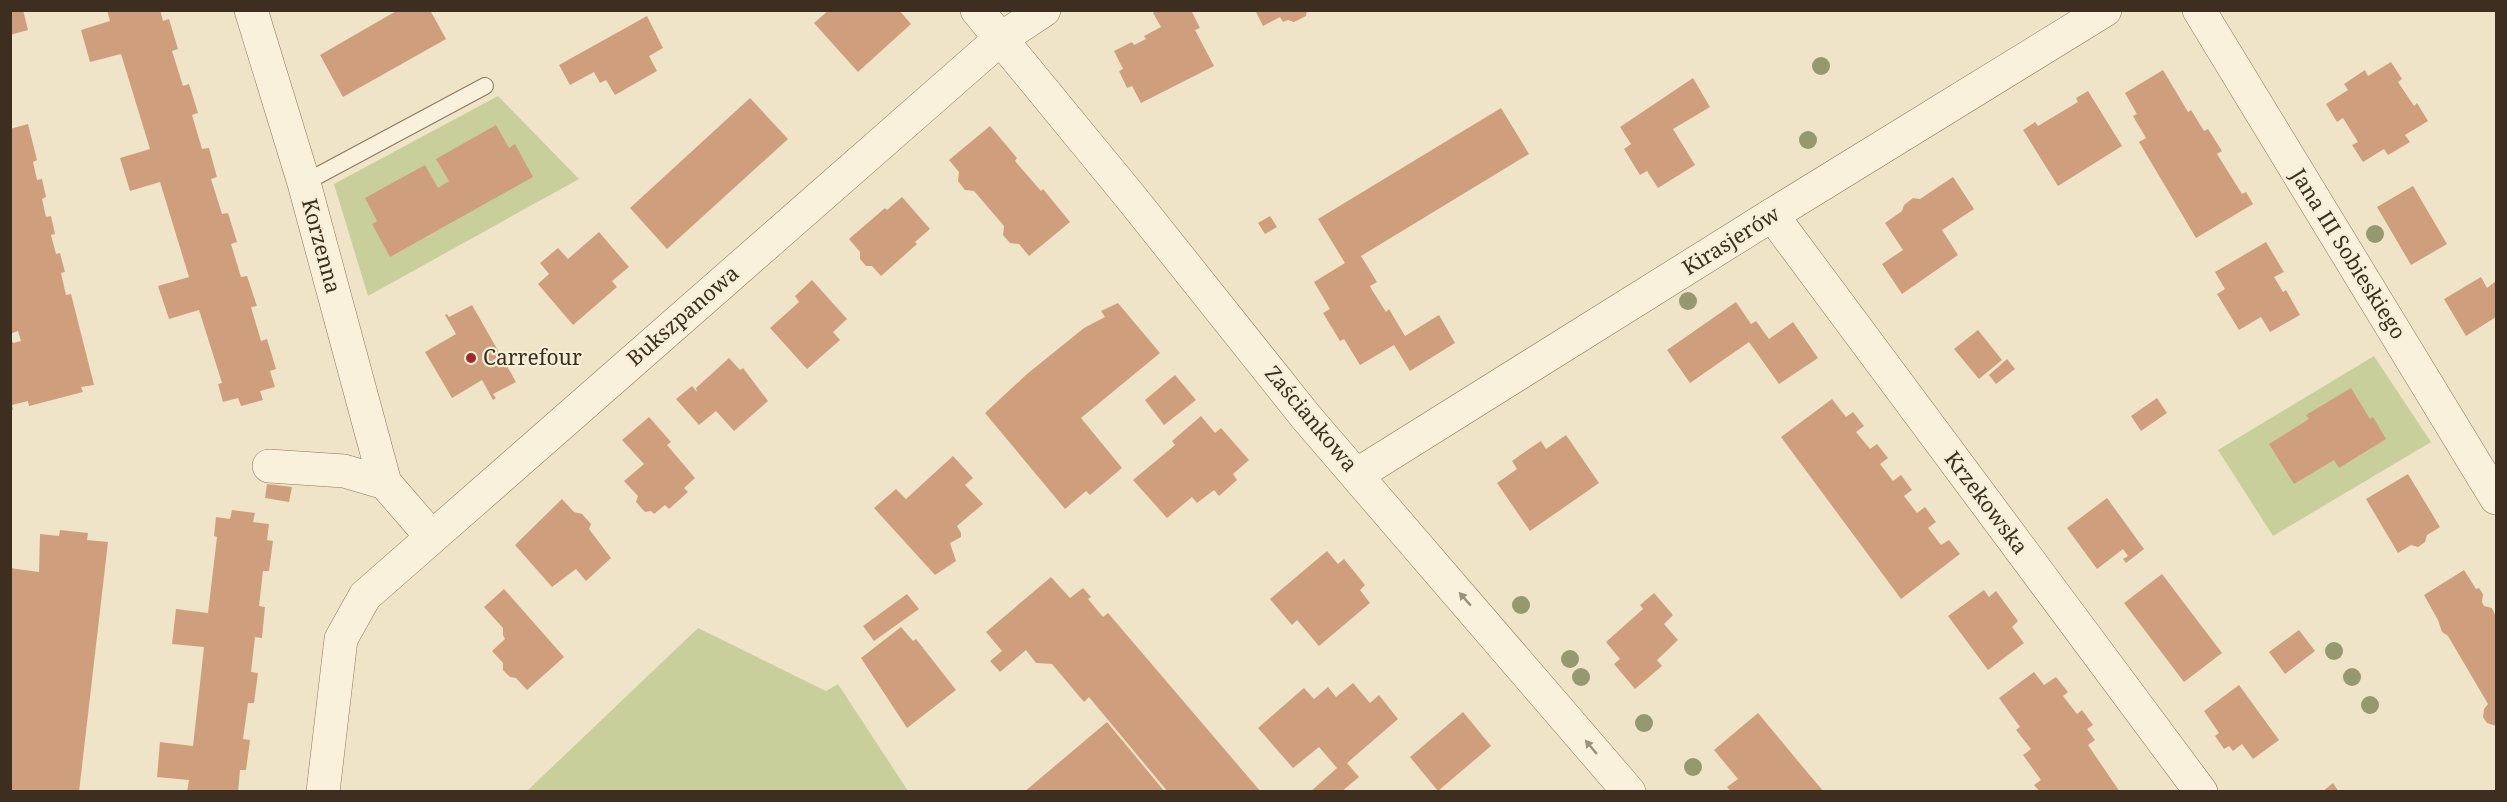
<svg xmlns="http://www.w3.org/2000/svg" width="2507" height="802" font-family="'Noto Serif',serif">
<style>
.green{fill:#c9cf9b}
.building{fill:#cf9f7d}
.lines{fill:none;stroke-linecap:round;stroke-linejoin:round}
.service-casing{stroke:#8d765c;stroke-width:18}
.minor-casing{stroke:#8d765c;stroke-width:34}
.service{stroke:#faf1dc;stroke-width:16}
.minor{stroke:#faf1dc;stroke-width:33}
.tree{fill:#96986f}
.oneway{fill:#9c907e}
.poi-dot{fill:#9e2a2b;stroke:#f7eed8;stroke-width:2}
.labels{text-anchor:middle;stroke-width:4.5;stroke-linejoin:round;paint-order:stroke}
.street-label{font-size:21px;fill:#3d2e20;stroke:#f7eed8}
.poi-label{font-size:21px;fill:#3d2e20;stroke:#f7eed8;text-anchor:start}
</style>
<rect width="100%" height="100%" fill="#f0e4c8"/>
<g class="green">
<polygon points="498,96 579,179 368,296 334,184"/>
<polygon points="2374,356 2431,442 2273,536 2218,450"/>
<polygon points="698,628 826,691 838,684 908,791 527,791"/>
</g>
<g class="building">
<polygon points="10,10 23,10 28,30 10,35"/>
<polygon points="107,10 160,10 163,21 169,19 178,49 172,51 183,86 189,84 198,113 192,115 202,149 209,148 217,177 211,179 222,214 228,213 237,242 231,244 241,277 247,276 257,306 251,307 261,341 267,339 276,369 270,371 275,387 260,391 263,400 241,406 238,398 223,402 218,384 222,383 199,310 169,319 158,286 189,277 160,182 130,191 120,158 150,149 121,54 90,62 81,30 110,21"/>
<polygon points="430,10 446,39 343,97 320,55 398,10"/>
<polygon points="829,10 899,10 911,24 858,72 814,23"/>
<polygon points="1157,10 1191,10 1200,28 1195,30 1214,66 1141,103 1132,86 1127,88 1119,71 1123,69 1114,51 1132,42 1134,45 1146,39 1144,36 1161,27 1153,13"/>
<polygon points="1255,10 1307,10 1306,16 1294,22 1288,20 1283,22 1280,17 1263,26"/>
<polygon points="647,16 663,48 649,56 657,71 615,95 606,80 600,83 594,72 570,85 559,65"/>
<polygon points="2391,62 2402,79 2398,82 2414,106 2417,103 2428,121 2405,135 2410,142 2388,155 2384,149 2363,162 2352,145 2358,142 2343,118 2337,122 2326,104 2348,90 2344,84 2365,70 2368,76"/>
<polygon points="2163,70 2188,112 2191,110 2204,131 2208,129 2222,151 2217,154 2242,194 2246,192 2253,204 2196,238 2139,142 2146,138 2133,116 2137,114 2125,93"/>
<polygon points="1693,78 1710,107 1673,129 1695,165 1658,188 1647,171 1640,175 1624,149 1631,144 1620,127"/>
<polygon points="2088,91 2122,146 2058,186 2023,130 2035,122 2038,126 2078,102 2076,98"/>
<polygon points="750,98 788,139 667,249 630,208"/>
<polygon points="1501,108 1529,154 1361,256 1377,282 1370,286 1372,290 1386,312 1389,309 1405,336 1439,315 1455,343 1410,371 1394,345 1360,365 1344,339 1340,341 1323,313 1330,309 1314,282 1345,263 1318,219"/>
<polygon points="28,124 37,160 33,162 37,180 42,179 46,197 42,199 46,217 51,216 55,234 51,235 56,254 60,253 65,272 61,273 66,295 71,294 94,385 81,387 83,392 29,406 28,401 12,405 13,410 10,410 10,337 13,343 21,341 18,331 12,333 10,325 10,129"/>
<polygon points="496,125 509,148 515,144 533,177 390,257 372,224 377,221 365,198 425,165 438,188 449,181 436,159"/>
<polygon points="990,126 1017,158 1015,161 1041,191 1043,189 1070,222 1029,256 1019,244 1010,243 1003,235 1004,226 974,191 965,190 958,181 959,172 949,160"/>
<polygon points="1953,177 1974,209 1942,230 1958,255 1902,294 1882,264 1903,250 1885,223 1902,211 1904,205 1913,198 1920,199"/>
<polygon points="2413,186 2447,244 2411,265 2377,207"/>
<polygon points="902,197 930,229 915,242 917,244 881,276 872,266 866,266 860,259 860,252 849,239 885,208 887,210"/>
<polygon points="1270,216 1277,227 1265,234 1258,223"/>
<polygon points="599,232 629,267 612,281 617,287 573,325 538,284 549,274 540,263 558,248 568,259"/>
<polygon points="2266,242 2284,272 2274,277 2283,292 2286,290 2300,315 2270,332 2261,317 2239,330 2217,294 2225,289 2215,272"/>
<polygon points="2481,277 2487,288 2496,281 2496,317 2466,336 2444,299"/>
<polygon points="812,280 847,319 833,332 840,340 807,369 770,328 799,302 795,296"/>
<polygon points="1736,302 1751,324 1756,321 1769,339 1793,322 1818,358 1779,384 1749,342 1690,383 1667,350"/>
<polygon points="1118,303 1160,353 1081,418 1122,468 1090,495 1086,491 1065,509 985,413 1027,374 1084,328 1105,317 1101,311"/>
<polygon points="472,305 516,382 493,394 496,398 493,400 482,380 452,398 425,352 456,334 445,315 447,314 449,317"/>
<polygon points="1978,330 2002,360 1979,379 1954,349"/>
<polygon points="729,358 740,370 743,368 768,401 734,431 716,411 699,425 676,399 692,386 697,392 696,388"/>
<polygon points="2007,359 2015,369 1996,384 1989,375"/>
<polygon points="1175,375 1196,400 1164,425 1145,400"/>
<polygon points="2351,388 2370,419 2373,417 2386,439 2339,468 2334,460 2294,484 2269,444 2309,419 2306,415"/>
<polygon points="2157,398 2167,413 2141,431 2131,416"/>
<polygon points="1832,399 1846,417 1853,412 1864,426 1856,432 1870,449 1877,444 1888,458 1880,464 1893,481 1901,475 1912,490 1904,496 1917,513 1925,507 1936,522 1928,528 1941,545 1949,540 1960,554 1901,599 1781,437"/>
<polygon points="1201,416 1215,433 1221,428 1249,460 1233,474 1237,480 1219,496 1214,490 1197,503 1192,497 1167,518 1133,480 1175,445 1172,441"/>
<polygon points="649,417 671,442 667,445 695,478 684,488 688,492 669,509 665,505 654,514 651,511 645,512 636,502 638,496 624,481 644,464 622,440"/>
<polygon points="1566,435 1599,483 1530,531 1497,483 1517,469 1512,461 1526,451 1541,441 1546,449"/>
<polygon points="953,456 973,478 965,485 983,504 957,526 961,533 961,537 950,543 956,561 935,575 874,508 896,489 906,499"/>
<polygon points="2408,474 2440,527 2427,535 2425,542 2418,547 2411,545 2398,553 2366,499"/>
<polygon points="267,484 292,487 289,502 265,498"/>
<polygon points="2107,498 2144,549 2126,563 2123,559 2128,556 2123,549 2097,569 2067,528"/>
<polygon points="562,499 574,512 582,514 591,524 589,529 611,558 586,581 576,569 552,587 515,545"/>
<polygon points="232,510 255,513 253,522 269,524 267,540 273,541 269,571 263,571 259,606 265,607 262,638 255,637 251,672 258,673 254,703 248,703 243,739 250,740 246,770 240,770 238,792 187,792 189,780 157,777 160,742 193,746 204,647 172,644 176,609 208,613 217,537 214,536 216,517 230,519"/>
<polygon points="60,530 88,533 87,540 108,542 79,792 10,792 10,568 39,572 40,534 59,536"/>
<polygon points="1327,551 1338,564 1344,559 1365,585 1360,590 1370,603 1319,646 1297,620 1292,625 1270,599"/>
<polygon points="2464,570 2476,589 2479,588 2483,594 2482,602 2484,606 2492,608 2496,617 2496,726 2487,723 2483,717 2484,709 2488,704 2448,636 2442,632 2438,620 2424,595"/>
<polygon points="2162,574 2222,653 2184,682 2124,603"/>
<polygon points="1051,577 1070,598 1083,588 1091,597 1088,599 1103,617 1108,613 1261,792 1168,792 1089,697 1084,702 1052,664 1036,663 1026,650 1000,672 990,661 1002,651 986,632"/>
<polygon points="504,589 564,657 527,690 516,678 510,677 503,670 503,663 492,651 505,639 503,635 503,628 484,607"/>
<polygon points="1984,590 1989,597 1996,591 2018,621 2012,627 2024,643 1988,670 1948,616"/>
<polygon points="1654,593 1673,615 1664,624 1678,640 1657,660 1662,666 1635,689 1614,664 1620,659 1606,642 1643,609 1640,605"/>
<polygon points="907,594 919,609 874,641 863,626"/>
<polygon points="901,627 913,641 916,639 956,690 907,728 861,658"/>
<polygon points="2299,630 2315,651 2285,674 2269,652"/>
<polygon points="2034,672 2044,685 2056,677 2068,692 2063,696 2077,714 2082,710 2093,725 2087,729 2095,740 2088,745 2120,792 2040,792 2034,785 2041,780 2023,755 2031,749 2016,730 2020,727 1999,698"/>
<polygon points="1353,683 1370,703 1379,695 1398,719 1347,763 1359,777 1341,792 1310,792 1337,768 1319,747 1293,768 1258,728 1304,688 1314,699 1328,687 1336,697"/>
<polygon points="2239,685 2279,740 2253,759 2242,744 2233,751 2229,746 2224,749 2215,736 2219,733 2204,711"/>
<polygon points="1463,712 1491,746 1438,791 1410,757"/>
<polygon points="1758,713 1802,766 1824,792 1731,792 1727,787 1738,779 1714,750"/>
<polygon points="1107,722 1165,792 1024,792"/>
<polygon points="2333,783 2339,792 2322,792"/>
</g>
<g class="lines">
<g class="service-casing">
<polyline id="service" points="304,183 485,86"/>
</g>
<g class="minor-casing">
<g id="minor">
<polyline points="251,10 304,183 385,483"/>
<polyline points="977,10 1133,200 1306,417 1629,792"/>
<polyline points="2199,10 2496,498"/>
<polyline points="1772,215 2201,792"/>
<polyline points="269,466 344,471 385,483 431,536"/>
<polyline points="1358,474 1772,215 2105,10"/>
<polyline points="323,792 341,639 365,596 999,40 1044,10"/>
</g>
</g>
<use href="#service" class="service"/>
<use href="#minor" class="minor"/>
</g>
<g class="tree">
<circle cx="1821" cy="66" r="9"/>
<circle cx="1808" cy="140" r="9"/>
<circle cx="2375" cy="234" r="9"/>
<circle cx="1688" cy="301" r="9"/>
<circle cx="1521" cy="605" r="9"/>
<circle cx="2334" cy="651" r="9"/>
<circle cx="1570" cy="659" r="9"/>
<circle cx="1581" cy="677" r="9"/>
<circle cx="2352" cy="677" r="9"/>
<circle cx="2370" cy="705" r="9"/>
<circle cx="1644" cy="723" r="9"/>
<circle cx="1693" cy="767" r="9"/>
</g>
<defs><path id="oneway-solid" d="M-6-.8H1V-3.2L6.5 0L1 3.2V.8H-6Z" transform="scale(1.5)"/></defs>
<g class="oneway">
<use href="#oneway-solid" transform="translate(1465 599) rotate(-131)"/>
<use href="#oneway-solid" transform="translate(1591 747) rotate(-130)"/>
</g>
<circle class="poi-dot" cx="471" cy="358" r="6"/>
<g class="labels">
<g class="street-label">
<text transform="translate(1731 241) rotate(-32)" y="7">Kirasjerów</text>
<text transform="translate(321 246) rotate(75)" y="7">Korzenna</text>
<text transform="translate(2348 254) rotate(58)" y="7">Jana III Sobieskiego</text>
<text transform="translate(683 316) rotate(-41)" y="7">Bukszpanowa</text>
<text transform="translate(1311 419) rotate(50)" y="7">Zaściankowa</text>
<text transform="translate(1986 503) rotate(53)" y="7">Krzekowska</text>
</g>
<g class="poi-label">
<text x="483" y="365">Carrefour</text>
</g>
</g>
<rect width="2507" height="802" fill="none" stroke="#3d2e20" stroke-width="24"/>
</svg>
